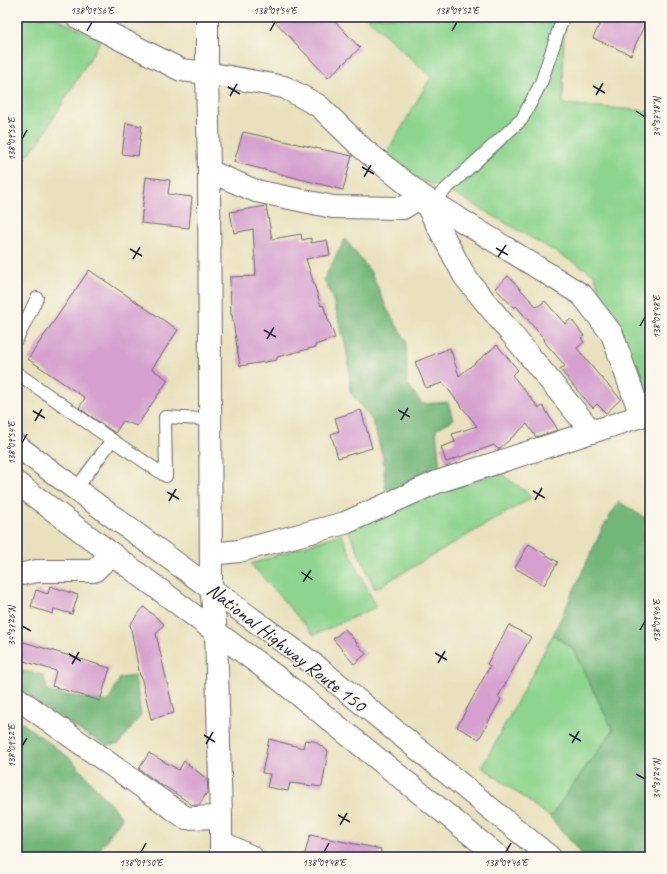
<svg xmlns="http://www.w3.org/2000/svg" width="667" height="874" font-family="Caveat,sans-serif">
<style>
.green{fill:#8dd48e;stroke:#587b64}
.forest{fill:#72b679;stroke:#4a6c5a}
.building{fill:#d5a0cf}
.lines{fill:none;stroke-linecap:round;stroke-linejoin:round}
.lane-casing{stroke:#686568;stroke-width:14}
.street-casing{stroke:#686568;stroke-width:24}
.secondary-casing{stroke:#686568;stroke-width:24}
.highway-casing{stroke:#686568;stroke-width:24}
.lane{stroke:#fff;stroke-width:12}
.street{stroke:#fff;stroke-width:22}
.secondary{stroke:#fff;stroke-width:22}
.highway{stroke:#fff;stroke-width:22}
.ticks{fill:none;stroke:#22223b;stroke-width:1.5}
.labels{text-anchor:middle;stroke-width:3;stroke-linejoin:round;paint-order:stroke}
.street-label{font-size:20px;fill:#22223b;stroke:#fbf7ec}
.neatline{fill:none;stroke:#22223b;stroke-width:1.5}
.ticks-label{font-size:10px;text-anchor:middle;fill:#22223b}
</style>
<rect width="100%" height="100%" fill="#fbf7ec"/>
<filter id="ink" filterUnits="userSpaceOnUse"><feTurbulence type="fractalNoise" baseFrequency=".025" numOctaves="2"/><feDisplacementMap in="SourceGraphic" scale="8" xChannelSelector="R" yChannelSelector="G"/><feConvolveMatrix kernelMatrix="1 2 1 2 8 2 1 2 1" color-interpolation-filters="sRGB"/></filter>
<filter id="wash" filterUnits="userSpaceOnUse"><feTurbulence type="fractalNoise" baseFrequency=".012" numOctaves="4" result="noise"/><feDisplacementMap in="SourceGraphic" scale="16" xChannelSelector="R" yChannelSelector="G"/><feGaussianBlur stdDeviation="0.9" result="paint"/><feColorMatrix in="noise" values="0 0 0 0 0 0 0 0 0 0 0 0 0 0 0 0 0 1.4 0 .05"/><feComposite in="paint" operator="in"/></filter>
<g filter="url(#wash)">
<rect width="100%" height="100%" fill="#e9e1bd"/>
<g class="green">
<polygon points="17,17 53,17 101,40 39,142 17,167"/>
<polygon points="366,17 564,17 563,104 650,111 650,405 637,403 594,274 459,196 381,163 431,77"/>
<polygon points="500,473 533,497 375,589 345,523"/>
<polygon points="341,534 376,607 314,635 251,564"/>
<polygon points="553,635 572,648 613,730 550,817 482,767"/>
</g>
<g class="forest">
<polygon points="345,239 371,272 388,311 406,341 407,383 422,404 448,402 453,420 436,429 440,471 400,494 385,488 383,457 372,420 350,392 350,377 346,347 332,297 324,279"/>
<polygon points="619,502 650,521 650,857 584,857 550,817 613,730 572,648 553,635 603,527"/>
<polygon points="17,670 43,675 48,692 108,702 120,678 135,676 141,715 119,744 108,746 86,734 17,690"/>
<polygon points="17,719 71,759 122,818 94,857 17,857"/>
</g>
<g id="blocks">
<g class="building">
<polygon points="271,17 331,17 360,48 328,78"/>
<polygon points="603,17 648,17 631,55 593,38"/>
<polygon points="126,123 142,126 138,156 122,154"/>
<polygon points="243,132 352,156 343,190 234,162"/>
<polygon points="146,177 170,180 168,194 192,197 189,228 141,223"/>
<polygon points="266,206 272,239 301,234 302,240 311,238 311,243 327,240 330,255 306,259 321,306 323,305 335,338 315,345 316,347 277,357 277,360 240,366 232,315 231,315 230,277 256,276 253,229 234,233 230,212"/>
<polygon points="89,270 178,330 152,369 168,380 137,426 123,421 115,433 79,408 85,398 28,359"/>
<polygon points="508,276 537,307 545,301 565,324 571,319 584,336 581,338 584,342 577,348 597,373 621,399 606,413 597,404 593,408 576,389 560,369 565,366 544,341 545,340 516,306 514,308 495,288"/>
<polygon points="497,345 518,370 512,375 539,408 543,406 558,430 536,437 527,424 499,449 498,449 494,445 446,462 441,447 455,442 452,434 477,426 443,383 426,388 415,362 450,348 459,376"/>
<polygon points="361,410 372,448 338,458 331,434 339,431 335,418"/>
<polygon points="529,544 558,562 544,585 515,568"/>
<polygon points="50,586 78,595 72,614 54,609 53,614 31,607 36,590 48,594"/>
<polygon points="144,607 164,624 156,634 174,713 151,719 141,676 140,676 130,624"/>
<polygon points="509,625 531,637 498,697 501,699 479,739 457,727 490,666 487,664"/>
<polygon points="345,629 366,654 354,664 333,639"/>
<polygon points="17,640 110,668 100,701 52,686 56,671 17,659"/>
<polygon points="269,739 303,748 305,740 314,741 328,751 322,787 290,783 288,791 267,787 270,774 262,773"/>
<polygon points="149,753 179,770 184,761 207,779 208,791 199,805 193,805 164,786 164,787 139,769"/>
<polygon points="310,835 381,849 380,857 304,857"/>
</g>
</g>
</g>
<g filter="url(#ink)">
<use href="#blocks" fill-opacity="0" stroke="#686568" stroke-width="1"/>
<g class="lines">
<g class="lane-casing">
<g id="lane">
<polyline points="432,202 522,119 541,83 563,17"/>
<polyline points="17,339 37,298"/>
<polyline points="17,373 112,440 166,476 165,417 202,419"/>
<polyline points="76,489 112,440"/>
</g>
</g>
<g class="street-casing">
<g id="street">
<polyline points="77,17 181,70 207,73 284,87 319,106 362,148 422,196 582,295 612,334 641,416"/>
<polyline points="209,171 256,191 333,207 403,208 422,196 465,277 592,432"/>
<polyline points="211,554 239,551 345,523 437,482 641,416 650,414"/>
<polyline points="17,575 37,571 94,571 112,554"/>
<polyline points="17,698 186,818 221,817"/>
<polyline points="221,842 252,857"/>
</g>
</g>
<g class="secondary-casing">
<polyline id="secondary" points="207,17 207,73 209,171 211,588 216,632 221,817 221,857"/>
</g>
<g class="highway-casing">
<g id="highway">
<polyline points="17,446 316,666 550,857"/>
<polyline points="17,483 216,632 278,678 499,857"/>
</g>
</g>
<use href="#lane" class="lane"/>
<use href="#street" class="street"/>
<use href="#secondary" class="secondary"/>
<use href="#highway" class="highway"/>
</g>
</g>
<path class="ticks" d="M87,31l5,-9M270,31l5,-9M452,31l5,-9M593,86l12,7M228,87l12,7M596,95l7,-12M230,96l7,-12M636,111l9,6M22,139l5,-9M362,167l12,7M364,177l7,-12M496,248l12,7M130,249l12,7M498,257l8,-12M133,259l7,-12M640,326l5,-9M264,330l12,7M267,339l7,-12M398,410l12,7M33,411l12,7M401,420l7,-12M35,421l7,-12M22,443l5,-9M533,491l12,7M167,492l12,7M535,500l7,-12M169,501l7,-12M301,572l12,8M303,582l8,-12M22,626l9,5M640,630l5,-9M435,653l12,7M69,654l12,7M438,663l7,-12M72,664l7,-12M569,734l12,7M204,735l11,7M572,743l7,-12M206,744l7,-12M22,746l5,-8M636,774l9,5M338,815l12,7M340,825l7,-12M141,852l5,-9M324,852l5,-9M506,852l5,-9"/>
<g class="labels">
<g class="street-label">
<text transform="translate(287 647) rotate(38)" y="7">National Highway Route 150</text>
</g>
</g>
<rect width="667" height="874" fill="none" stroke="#fbf7ec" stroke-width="44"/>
<rect x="22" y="22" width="623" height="830" class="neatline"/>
<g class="ticks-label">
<text x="92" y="14">138°09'56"E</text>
<text x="275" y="14">138°09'54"E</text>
<text x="457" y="14">138°09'52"E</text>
<text transform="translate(656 117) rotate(-90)" y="4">34°37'18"N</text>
<text transform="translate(11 139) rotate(-90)" y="4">138°09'56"E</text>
<text transform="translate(656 317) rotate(-90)" y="4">138°09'48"E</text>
<text transform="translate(11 443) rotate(-90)" y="4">138°09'54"E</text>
<text transform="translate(656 621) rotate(-90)" y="4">138°09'46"E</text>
<text transform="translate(11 626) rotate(-90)" y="4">34°37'26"N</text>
<text transform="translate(11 746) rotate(-90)" y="4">138°09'52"E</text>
<text transform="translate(656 779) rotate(-90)" y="4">34°37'24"N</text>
<text x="141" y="866">138°09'50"E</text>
<text x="324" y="866">138°09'48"E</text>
<text x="506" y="866">138°09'46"E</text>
</g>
</svg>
